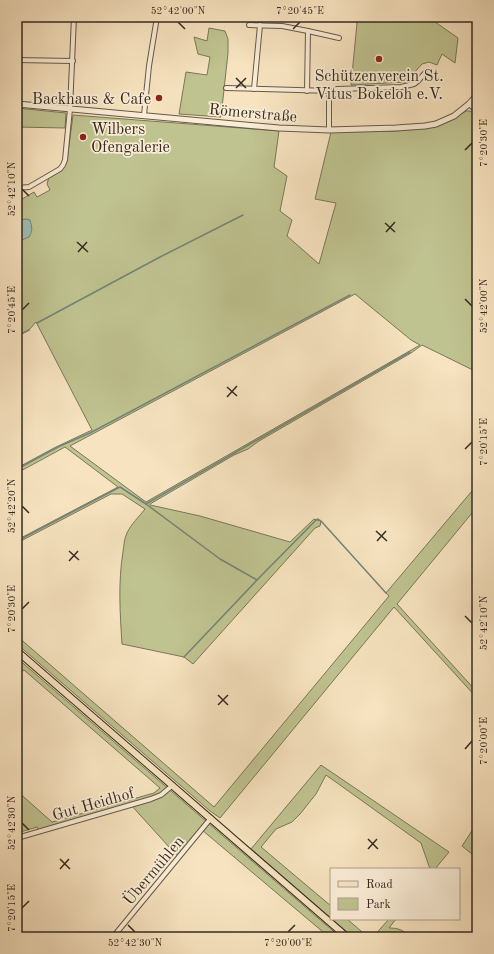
<svg xmlns="http://www.w3.org/2000/svg" width="494" height="954" font-family="'Old Standard TT',serif">
<style>
.green{fill:#bfc390;stroke:#7a7758;fill-rule:evenodd}
.water{fill:#9dbeb3;stroke:#748379}
.lines{fill:none;stroke-linecap:round;stroke-linejoin:round}
.stream{stroke:#748379;stroke-width:1.5}
.minor-casing{stroke:#665949;stroke-width:6}
.tertiary-casing{stroke:#665949;stroke-width:7}
.primary-casing{stroke:#362b21;stroke-width:8}
.minor{stroke:#faedd6;stroke-width:4}
.tertiary{stroke:#faedd6;stroke-width:5}
.primary{stroke:#f7e3c0;stroke-width:6}
.ticks{fill:none;stroke:#362b21;stroke-width:1.5}
.poi-dot{fill:#8f2418;stroke:#faedd6;stroke-width:1.5}
.labels{text-anchor:middle;stroke-width:3.5;stroke-linejoin:round;paint-order:stroke}
.poi-label{font-size:16px;fill:#362b21;stroke:#faedd6}
.street-label{font-size:16px;fill:#362b21;stroke:#faedd6}
.neatline{fill:none;stroke:#362b21;stroke-width:1.5}
.ticks-label{font-size:10px;text-anchor:middle;fill:#362b21}
</style>
<rect width="100%" height="100%" fill="#f7e3c0"/>
<filter id="stains"><feTurbulence type="fractalNoise" baseFrequency=".005" numOctaves="4"/><feColorMatrix values="0 0 0 0 .2 0 0 0 0 .09 0 0 0 0 .02 0 0 0 .5 -.17"/></filter>
<radialGradient id="worn" r=".72"><stop offset=".6" stop-color="#630" stop-opacity="0"/><stop offset="1" stop-color="#630" stop-opacity=".3"/></radialGradient>
<g class="green">
<polygon points="341,17 428,17 458,38 455,63 442,54 437,65 429,62 422,64 406,82 351,85 357,23 353,20"/>
<polygon points="209,28 225,31 228,39 228,53 221,117 179,114 186,72 207,75 210,57 198,54 194,37 207,41"/>
<polygon points="17,108 66,113 65,128 17,127"/>
<path d="M466,111h4l7,4v257l-55,-27 -11,8 -152,88 -11,8 -14,6 -84,49v1l50,11 90,26 24,-23 7,2 -1,5 -5,2 -122,136 -9,-7 -62,-13c-2,-31 -4,-62 1,-92 1,-6 1,-13 4,-19 4,-9 12,-16 18,-24l-23,-15h-11l-94,49v-3l101,-53 -53,-40 -48,26v-5l37,-20 38,-18 -56,-108 -7,8 -12,6v-134l17,-10 3,5 13,-7 -3,-6 2,-7c7,-4 15,-7 18,-16l6,-46 206,16 -5,36 13,9 -7,35 12,9 -5,16 32,28 17,-61 -21,-4 16,-67 66,-1 27,-4 26,-6zM355,294l56,46 9,5 -274,157 -76,-56z"/>
<polygon points="477,485 477,507 397,604 477,692 477,698 394,607 220,818 210,811 17,644 17,636 214,807 389,596 386,593"/>
<polygon points="17,658 340,937 329,937 202,830 179,858 131,805 39,832 37,827 17,833 17,791 52,822 154,793 160,788 24,670 21,672 17,668"/>
<polygon points="321,765 449,852 435,869 430,869 421,843 326,775 316,794 300,814 292,822 276,829 261,847 331,906 331,918 251,849"/>
<polygon points="477,823 477,858 462,846"/>
<polygon points="332,919 347,919 368,937 353,937"/>
<path d="M389,919h7l-7,9c10,0 14,2 21,9h-37z"/>
</g>
<path class="water" d="M17,219l4,1 5,-1 4,1c2,8 3,10 -1,17l-9,4h-3z"/>
<g class="lines">
<g class="stream">
<polyline points="37,323 160,257 243,215"/>
<polyline points="17,336 29,330"/>
<polyline points="17,469 60,446 90,433 350,295"/>
<polyline points="146,504 410,352"/>
<polyline points="17,541 118,488 120,487 146,504 220,559 257,580"/>
<polyline points="184,657 257,580 316,520 318,519 321,521 386,593"/>
</g>
<g class="minor-casing">
<g id="minor">
<polyline points="249,25 282,26 308,31 339,38"/>
<polyline points="17,60 73,61"/>
<polyline points="226,88 332,91"/>
<polyline points="254,89 260,25"/>
<polyline points="307,91 308,31"/>
<polyline points="469,104 477,111"/>
<polyline points="144,115 149,66 157,17"/>
<path d="M329,130v-33c2,-5 4,-7 8,-8l64,-2 13,-3 4,-3 7,-8"/>
<polyline points="17,188 29,187 60,169 63,165 65,160 70,109 74,17"/>
<polyline points="17,838 151,799 161,795 173,785"/>
<polyline points="113,937 211,818"/>
</g>
</g>
<g class="tertiary-casing">
<polyline id="tertiary" points="17,104 279,128 329,130 396,128 425,126 436,124 454,116 469,104 477,95"/>
</g>
<g class="primary-casing">
<polyline id="primary" points="17,651 347,937"/>
</g>
<use href="#minor" class="minor"/>
<use href="#tertiary" class="tertiary"/>
<use href="#primary" class="primary"/>
</g>
<path class="ticks" d="M178,22l7,7M293,29l7,-7M236,78l10,10M236,88l10,-10M465,150l7,-7M22,189l7,7M385,223l10,9M386,232l9,-10M77,242l11,10M78,252l9,-10M465,299l7,7M22,310l7,-7M227,387l10,9M227,397l10,-11M465,449l7,-7M22,506l7,7M376,531l11,10M377,541l9,-10M69,551l10,9M69,561l9,-10M22,609l7,-7M465,616l7,7M218,695l10,10M218,705l10,-10M465,749l7,-8M22,823l7,7M368,839l10,10M368,849l9,-10M60,859l10,10M60,869l9,-10M22,908l7,-7M128,925l7,7M288,932l7,-7"/>
<g class="poi-dot">
<circle cx="379" cy="59" r="4"/>
<circle cx="159" cy="98" r="4"/>
<circle cx="83" cy="137" r="4"/>
</g>
<g class="labels">
<g class="poi-label">
<text x="379" y="81">Schützenverein St.<tspan x="379" dy="18">Vitus Bokeloh e.V.</tspan></text>
<text x="151" y="104" text-anchor="end">Backhaus &amp; Cafe</text>
<text x="91" y="134" text-anchor="start">Wilbers<tspan x="91" dy="18">Ofengalerie</tspan></text>
</g>
<g class="street-label">
<text transform="translate(253 112) rotate(5)" y="6">Römerstraße</text>
<text transform="translate(93 803) rotate(-16)" y="6">Gut Heidhof</text>
<text transform="translate(153 870) rotate(-50)" y="6">Übermühlen</text>
</g>
</g>
<rect width="494" height="954" fill="none" stroke="#f7e3c0" stroke-width="44"/>
<rect x="330" y="868" width="130" height="52" fill="#faedd6" stroke="#ac9f8e"/>
<rect x="338" y="881" width="20" height="6" fill="#f7e3c0" stroke="#ac9f8e"/>
<text x="366" y="888" font-size="12" fill="#362b21">Road</text>
<rect x="338" y="898" width="20" height="12" fill="#bfc390" stroke="#ac9f8e"/>
<text x="366" y="908" font-size="12" fill="#362b21">Park</text>
<rect x="22" y="22" width="450" height="910" class="neatline"/>
<g class="ticks-label">
<text x="178" y="14">52°42'00"N</text>
<text x="300" y="14">7°20'45"E</text>
<text transform="translate(483 143) rotate(-90)" y="4">7°20'30"E</text>
<text transform="translate(11 189) rotate(-90)" y="4">52°42'10"N</text>
<text transform="translate(483 306) rotate(-90)" y="4">52°42'00"N</text>
<text transform="translate(11 310) rotate(-90)" y="4">7°20'45"E</text>
<text transform="translate(483 442) rotate(-90)" y="4">7°20'15"E</text>
<text transform="translate(11 506) rotate(-90)" y="4">52°42'20"N</text>
<text transform="translate(11 609) rotate(-90)" y="4">7°20'30"E</text>
<text transform="translate(483 623) rotate(-90)" y="4">52°42'10"N</text>
<text transform="translate(483 741) rotate(-90)" y="4">7°20'00"E</text>
<text transform="translate(11 823) rotate(-90)" y="4">52°42'30"N</text>
<text transform="translate(11 908) rotate(-90)" y="4">7°20'15"E</text>
<text x="135" y="946">52°42'30"N</text>
<text x="288" y="946">7°20'00"E</text>
</g>
<rect width="100%" height="100%" filter="url(#stains)"/>
<rect width="100%" height="100%" fill="url(#worn)"/>
</svg>
